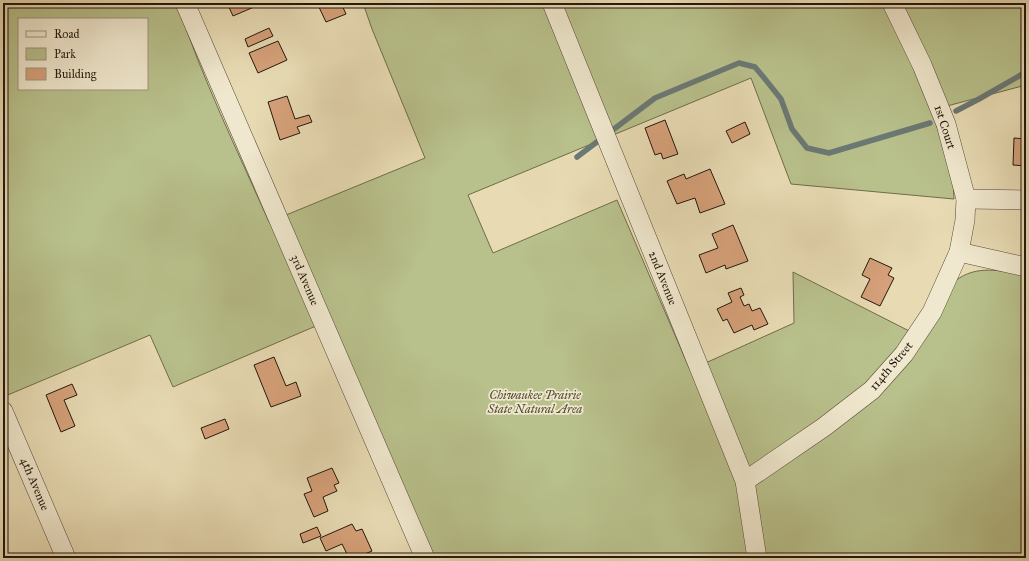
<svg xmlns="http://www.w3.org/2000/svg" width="1029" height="561" font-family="'IM FELL Great Primer',serif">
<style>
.green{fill:#b8c08b;stroke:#6e6c4c;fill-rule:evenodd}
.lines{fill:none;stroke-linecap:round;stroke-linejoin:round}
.stream{stroke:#6b7874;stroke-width:5.5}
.building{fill:#d6a17a;stroke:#23170d}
.minor-casing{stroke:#544837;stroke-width:20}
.minor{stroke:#f0e8ce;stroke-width:19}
.labels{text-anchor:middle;stroke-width:3.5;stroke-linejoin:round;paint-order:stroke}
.street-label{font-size:12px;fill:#23170d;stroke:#f0e8ce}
.park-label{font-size:12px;font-style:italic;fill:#504a33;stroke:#f0e8ce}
</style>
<rect width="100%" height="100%" fill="#e8dbb4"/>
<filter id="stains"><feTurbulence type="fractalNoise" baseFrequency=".005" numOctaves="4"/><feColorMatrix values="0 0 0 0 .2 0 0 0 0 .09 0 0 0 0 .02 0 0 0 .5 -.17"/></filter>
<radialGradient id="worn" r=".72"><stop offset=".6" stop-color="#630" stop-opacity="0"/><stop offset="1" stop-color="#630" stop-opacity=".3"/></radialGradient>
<path class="green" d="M3,3h174c25,75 60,147 92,219l156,-64 -53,-129 -9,-26h663v82l-94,25 21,70 1,19 -163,-15 -40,-106 -283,117 25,58 124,-53 73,170 104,-47 -1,-51 130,66 32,-57c22,-17 46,-10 71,-6v283h-591l-105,-238 -157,67 -23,-52 -147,62zM19,19h128v70h-128z"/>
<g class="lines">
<g class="stream">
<polyline points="956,111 979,99 1026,72"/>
<polyline points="577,157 655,98 739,63 755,67 765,79 781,99 792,129 807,148 829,153 930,123"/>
</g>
</g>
<g class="building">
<polygon points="227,3 260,3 261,4 233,16"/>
<polygon points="323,3 341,3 346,14 326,22 318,5"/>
<polygon points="269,28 273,36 248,47 245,39"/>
<polygon points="278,41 287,60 258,73 249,53"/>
<polygon points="287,96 295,119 309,115 312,122 297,127 300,133 280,140 268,102"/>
<polygon points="665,120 678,154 663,159 661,153 655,155 645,128"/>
<polygon points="745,122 750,134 732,143 726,131"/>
<polygon points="1014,138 1026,139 1026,166 1013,165"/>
<polygon points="710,169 725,204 700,213 695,198 677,204 667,181 684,174 686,179"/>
<polygon points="733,225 748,261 726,269 725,265 706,273 699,255 718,248 712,234"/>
<polygon points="870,258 892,268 888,275 894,278 880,306 861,297 870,279 862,275"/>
<polygon points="741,288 744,295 740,297 744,306 749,304 752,311 760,308 768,324 754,330 752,325 734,333 727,319 723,321 717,309 732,302 728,293"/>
<polygon points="274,357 286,386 296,382 301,396 271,407 254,365"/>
<polygon points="72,384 77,395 64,400 75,426 61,432 46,395"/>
<polygon points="225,419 229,429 205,439 201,428"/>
<polygon points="332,468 339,483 334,485 337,491 323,497 328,511 314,517 304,494 312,491 307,478"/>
<polygon points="352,524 356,531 362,529 372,551 355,558 349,558 342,544 326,551 320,538"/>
<polygon points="317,527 321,536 303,543 300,534"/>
</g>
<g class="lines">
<g class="minor-casing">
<g id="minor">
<polyline points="185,3 425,558"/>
<polyline points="552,3 745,481 757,558"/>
<polyline points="966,199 1026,200"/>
<polyline points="959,252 1026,267"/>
<polyline points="3,411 66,558"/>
<polyline points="745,481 824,427 872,390 904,354 932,312 959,252 965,220 966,199 946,124 922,65 892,3"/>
</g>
</g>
<use href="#minor" class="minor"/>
</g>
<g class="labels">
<g class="street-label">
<text transform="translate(945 127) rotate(72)" y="4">1st Court</text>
<text transform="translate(663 278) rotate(68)" y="4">2nd Avenue</text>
<text transform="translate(305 280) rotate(67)" y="4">3rd Avenue</text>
<text transform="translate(891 366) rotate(-50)" y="4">114th Street</text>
<text transform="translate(35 484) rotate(67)" y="4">4th Avenue</text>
</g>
<g class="park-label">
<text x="535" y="399">Chiwaukee Prairie<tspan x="535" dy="14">State Natural Area</tspan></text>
</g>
</g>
<rect width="1029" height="561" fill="none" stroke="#e8dbb4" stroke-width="16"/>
<rect x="4" y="4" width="1021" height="553" fill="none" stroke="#23170d" stroke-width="2"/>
<rect x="8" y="8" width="1013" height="545" fill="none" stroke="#23170d"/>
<rect x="18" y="18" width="130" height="72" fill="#f0e8ce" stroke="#9e9481"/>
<rect x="26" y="31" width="20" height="6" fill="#f0e8ce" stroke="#9e9481"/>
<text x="54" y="38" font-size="12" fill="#23170d">Road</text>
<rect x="26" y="48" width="20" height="12" fill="#b8c08b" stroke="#9e9481"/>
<text x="54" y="58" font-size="12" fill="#23170d">Park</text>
<rect x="26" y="68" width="20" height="12" fill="#d6a17a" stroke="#9e9481"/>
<text x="54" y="78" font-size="12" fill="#23170d">Building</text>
<rect width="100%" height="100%" filter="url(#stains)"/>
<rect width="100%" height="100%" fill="url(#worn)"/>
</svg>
